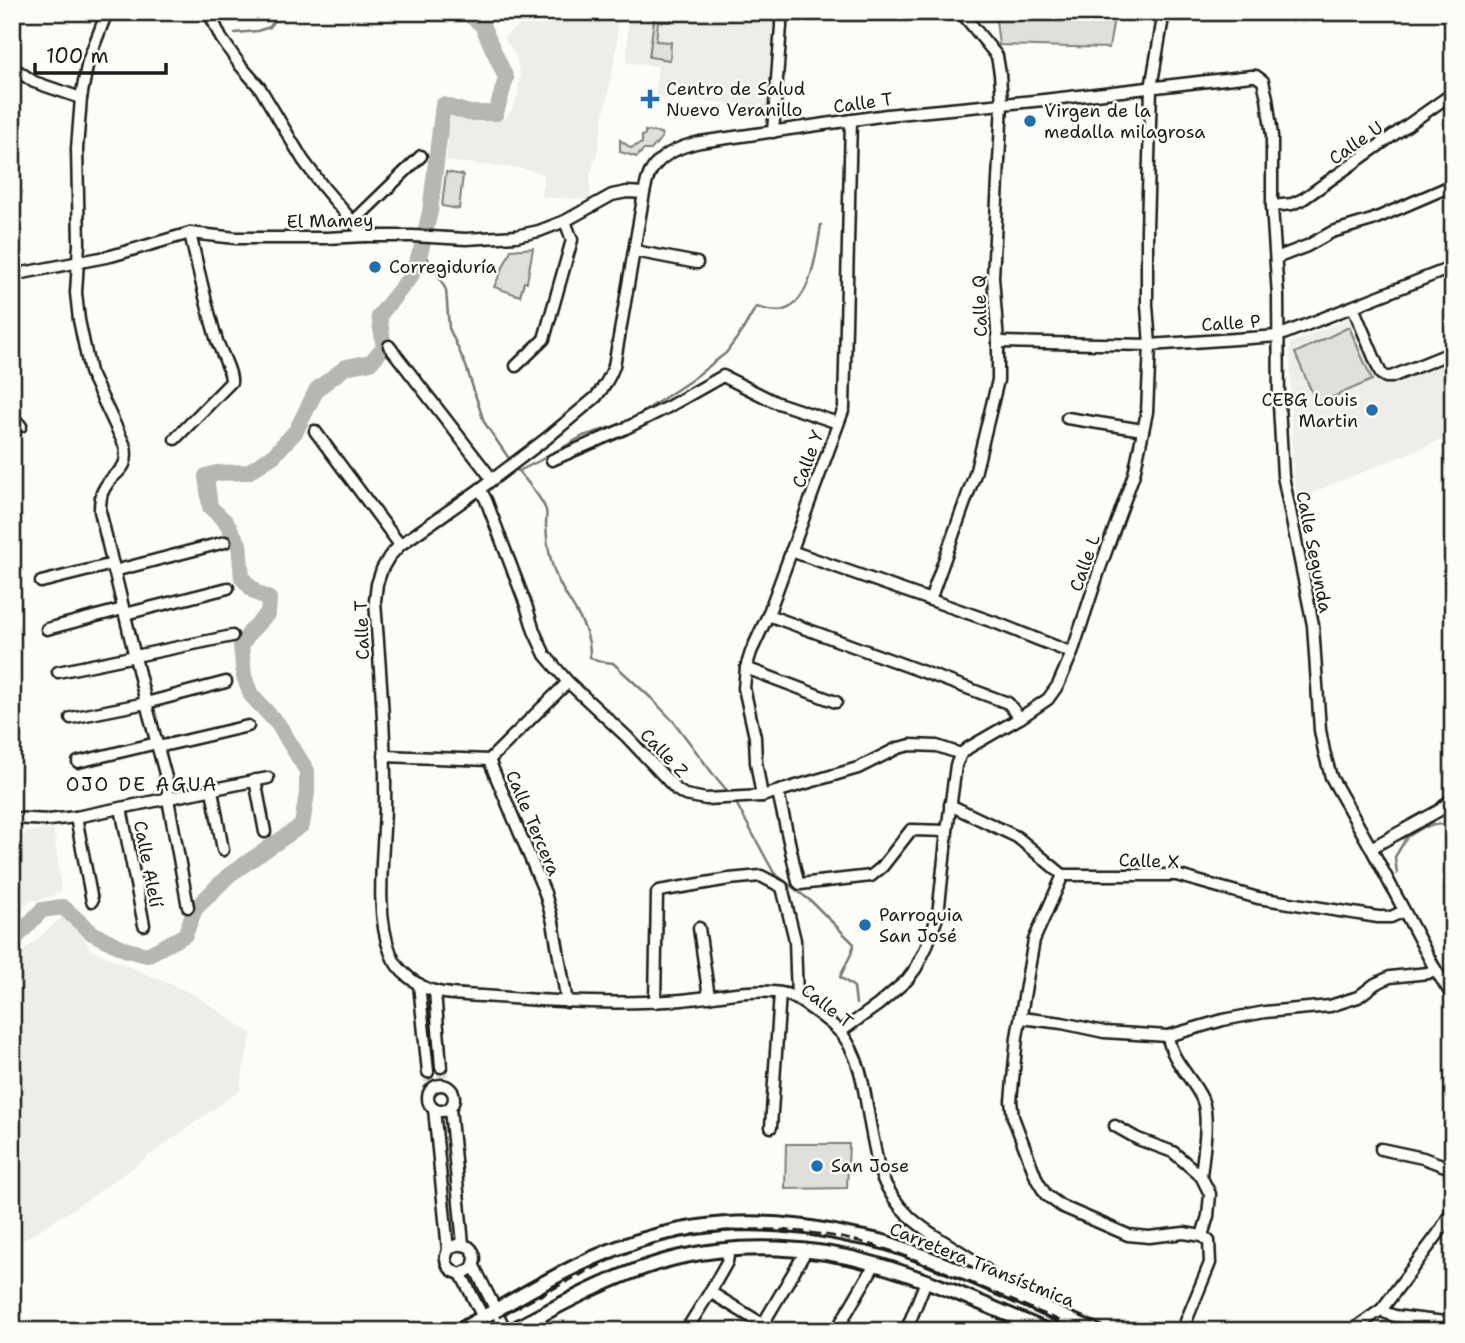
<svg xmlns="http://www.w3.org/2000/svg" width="1465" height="1343" font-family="'Shantell Sans',sans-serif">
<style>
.built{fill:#eeede9}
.green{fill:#e0dfdb;stroke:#7e7e7c;stroke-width:2}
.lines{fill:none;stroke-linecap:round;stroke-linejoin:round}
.stream{stroke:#797876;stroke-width:2.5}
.river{stroke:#b7b6b2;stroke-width:16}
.minor-tunnel{stroke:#dbdad6;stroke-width:10;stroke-dasharray:10 5;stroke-linecap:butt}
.minor-casing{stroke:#1c1c1c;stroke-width:15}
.major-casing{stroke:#1c1c1c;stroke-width:18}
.minor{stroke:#fdfcf7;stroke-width:10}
.major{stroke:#fdfcf7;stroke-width:12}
.rail{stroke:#1c1c1c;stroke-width:2.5;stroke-dasharray:10 5;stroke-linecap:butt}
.poi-dot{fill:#1f6fb2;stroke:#fdfcf7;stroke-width:2.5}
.labels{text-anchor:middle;stroke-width:5;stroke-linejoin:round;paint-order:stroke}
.poi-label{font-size:18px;fill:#1c1c1c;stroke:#fdfcf7;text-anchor:start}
.street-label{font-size:18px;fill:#1c1c1c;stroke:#fdfcf7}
.neighbourhood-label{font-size:19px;letter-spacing:2px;fill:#1c1c1c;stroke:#fdfcf7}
</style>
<rect width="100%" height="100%" fill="#fdfcf7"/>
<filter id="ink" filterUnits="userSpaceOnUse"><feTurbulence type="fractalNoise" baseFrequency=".0143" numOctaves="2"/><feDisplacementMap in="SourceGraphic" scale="14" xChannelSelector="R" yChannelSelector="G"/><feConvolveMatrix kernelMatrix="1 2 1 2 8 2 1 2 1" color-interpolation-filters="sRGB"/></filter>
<g filter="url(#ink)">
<g class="built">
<polygon points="535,12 617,12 617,45 596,158 590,175 590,200 542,197 544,174 525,169 446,161 450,117 470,120 505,119 512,110 518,95 520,74 515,54 504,37"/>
<polygon points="628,12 777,12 771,107 655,97 658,66 627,63"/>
<polygon points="1356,316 1386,384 1453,356 1453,435 1299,498 1294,482 1292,448 1290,343"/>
<polygon points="54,829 61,891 54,894 54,896 33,901 32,900 12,914 12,837 25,836 25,832"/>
<polygon points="67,913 91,950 195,995 251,1033 239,1091 90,1198 12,1247 12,961"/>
</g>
<g class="green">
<polygon points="655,12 672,12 671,22 658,22 656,41 671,42 670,60 649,57"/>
<polygon points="995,12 1115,12 1109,48 999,45"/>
<polygon points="645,131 661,133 662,137 651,150 643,150 637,157 620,152 620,140 631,148 642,143 642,136 645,135"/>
<polygon points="446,172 463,175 459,209 442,206"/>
<polygon points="533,248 527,282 524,282 520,296 494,287 511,250"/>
<polygon points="1349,327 1372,380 1317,404 1295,353"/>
<polygon points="786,1144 849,1144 847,1188 785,1189"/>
</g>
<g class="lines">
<g class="stream">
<polyline points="235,33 257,31 270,27 275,19 291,12"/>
<polyline points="421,250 433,266 446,290 449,328 466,366 484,422 510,460"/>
<path d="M514,466c9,11 27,30 32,44 1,4 0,11 0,16 1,16 3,32 9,47 11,30 36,49 35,84l7,4 16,2 38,35 23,24 39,52 18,21"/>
<path d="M519,471l20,-10 44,-25 45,-14 62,-41 36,-28 16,-22 14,-24c7,2 16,4 23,4 32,-4 38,-61 42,-86"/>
<polyline points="735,801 774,873 812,902 854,944 851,954 840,977 854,987 856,1004"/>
<polyline points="1397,874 1395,857 1407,837 1424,827 1440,824 1453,826"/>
</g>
<polyline class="river" points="12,942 42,910 63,907 92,933 127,950 147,955 185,935 195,909 229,875 302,825 307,793 307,771 278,724 251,695 244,676 241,645 250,632 268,613 269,599 255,592 242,578 239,544 226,522 210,507 206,476 217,473 248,472 273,456 296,431 317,389 346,367 371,362 384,347 379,316 411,276 421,250 430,212 443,105 469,113 496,113 506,78 482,25 466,12"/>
<g class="minor-tunnel">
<polyline points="441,1067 443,1079"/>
<polyline points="428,1072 430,1086"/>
</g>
<g class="minor-casing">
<g id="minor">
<path d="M107,12l-19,49 -7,37 -4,51 2,95 -3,49 3,27 11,52 35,74c5,26 -11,24 -21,43 -4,6 -4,15 -4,22l46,192 22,82v14l20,108"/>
<polyline points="209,12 221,38 240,65 260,88 303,160 324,188 365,236"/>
<polyline points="12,67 34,82 81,98"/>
<polyline points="773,132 781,26 781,12"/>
<polyline points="1272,206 1292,204 1303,199 1453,93"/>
<polyline points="354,221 421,156"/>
<polyline points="635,251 697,263"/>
<polyline points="1276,258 1307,246 1332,232 1372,220 1453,185"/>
<polyline points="12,275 111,256 190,233 236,238 327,238 365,236 413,236 466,239 516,236 539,231 565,221 612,195 627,192 644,193"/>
<polyline points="1353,307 1381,374 1386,377 1391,377 1453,352"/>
<polyline points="998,342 1150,345 1278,336 1453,267"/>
<polyline points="389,346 492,479"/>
<polyline points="516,366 544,339 572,240 565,221"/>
<polyline points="12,416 21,426"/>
<polyline points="1067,418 1143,430"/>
<polyline points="315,431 400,545"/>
<path d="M175,439l56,-57c1,-10 -10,-30 -14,-41 -11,-36 -19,-72 -27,-108"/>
<polyline points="552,460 624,429 668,407 723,376 775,402 838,423"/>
<polyline points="480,489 486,500 526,605 534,631 545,655 568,682 627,737 677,790 685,795 706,799 762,796 858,768 898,748 911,745 937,746 961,754"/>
<polyline points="791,551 999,624 1072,653"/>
<polyline points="114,571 225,542"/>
<polyline points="41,582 113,564"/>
<polyline points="930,600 975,474 998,380 998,342 993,277 1002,103 1000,74 997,56 961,12"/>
<polyline points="125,614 228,588"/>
<polyline points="768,615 1008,703 1020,718"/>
<polyline points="47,629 123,609"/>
<polyline points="746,668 836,702"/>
<polyline points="58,672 232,636"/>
<polyline points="71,718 146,703 226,682"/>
<polyline points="158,747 248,726"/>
<polyline points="384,756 489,760"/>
<polyline points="489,760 545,893 553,922 567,1002"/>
<polyline points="489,760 568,682"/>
<polyline points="78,762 157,743"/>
<polyline points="255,780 265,832"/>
<polyline points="212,790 223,850"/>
<polyline points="778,792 798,882 800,884 871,876 882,867 911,830 947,831"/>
<polyline points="762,796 756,762 755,737 744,688 746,668 751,652 768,615 844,408 851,120"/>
<polyline points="950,805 1017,837 1063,875 1176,875 1258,898 1378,917 1391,917 1404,911"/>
<polyline points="121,808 144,925"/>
<polyline points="76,817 92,901"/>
<polyline points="12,818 49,820 76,817 268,778"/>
<polyline points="1371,848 1440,810 1453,797"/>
<polyline points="1063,875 1034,940 1017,1037 1011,1101 1013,1117 1037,1180 1046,1195 1061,1206 1128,1235 1149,1237 1184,1233 1202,1236 1209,1241 1210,1263 1182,1331"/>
<polyline points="699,928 709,997"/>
<polyline points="419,984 428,1072"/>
<polyline points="435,991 441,1067"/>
<polyline points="655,1002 657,893 659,891 729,879 761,876 782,887 795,940 797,998"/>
<polyline points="1021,1018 1062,1023 1104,1032 1168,1036 1223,1020 1265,1012 1330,1006 1358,997 1375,984 1390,977 1428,973 1435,969"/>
<polyline points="840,1032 878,1005 907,980 916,968 926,948 938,915 947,831 956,765 961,754 968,748 1020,718 1048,699 1058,685 1072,653 1099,571 1134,474 1147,412 1150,345 1147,305 1147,229 1151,88 1164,12"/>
<path d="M1168,1036c3,25 24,41 34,63 8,17 1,57 -1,77"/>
<circle cx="441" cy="1098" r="13"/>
<polyline points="450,1108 463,1244"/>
<polyline points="434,1109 448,1250"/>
<polyline points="1115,1126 1138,1139 1173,1152 1201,1176 1210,1194 1208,1216 1202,1236"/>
<polyline points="771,1127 780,993"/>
<polyline points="1381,1149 1423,1158 1453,1169"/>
<polyline points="474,1266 506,1331"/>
<path d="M461,1274l10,-5c6,-8 5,-16 -2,-22 -23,-11 -34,21 -8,27l29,57"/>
<path d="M989,1284l2,-6 -2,-6c-44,-36 -87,-42 -110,-102 -3,-17 -7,-34 -10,-52 -5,-29 -8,-59 -27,-84 -9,-10 -43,-36 -56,-40 -30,-7 -73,3 -104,6 -62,5 -124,2 -185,-3 -19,-2 -45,-1 -63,-6 -17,-5 -37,-20 -43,-37 -17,-42 -7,-102 -6,-147 1,-68 -5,-137 -10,-206l2,-17 5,-15 7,-12 11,-12 80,-56 67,-51 49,-41c8,-10 14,-20 18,-31l30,-173c2,-7 3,-16 7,-22 10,-17 31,-25 49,-29l187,-27 157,-15 207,-24h5l7,5 4,17 5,38v70l6,90 1,109 4,71 30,149 7,105 4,21 7,26 40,71 64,121 18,28"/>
<polyline points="710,1292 774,1331"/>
<polyline points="1382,1309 1386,1313 1395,1316 1453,1323"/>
<polyline points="763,1324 806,1251"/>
<polyline points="680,1331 688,1327 710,1292 727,1262 729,1249"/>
<polyline points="836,1331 875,1264"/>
<polyline points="906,1331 926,1281"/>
<polyline points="1351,1331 1382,1309 1438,1234 1453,1209"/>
</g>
</g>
<g class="major-casing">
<g id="major">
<path d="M458,1331c55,-29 106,-64 165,-85 77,-28 151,-29 230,-10 12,2 25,4 37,8 70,24 137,57 206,87"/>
<path d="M511,1331c52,-28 112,-61 169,-74 61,-14 135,-11 195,7 59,17 115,43 172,67"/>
</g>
</g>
<use href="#minor" class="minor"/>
<use href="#major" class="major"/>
<path class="rail" d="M472,1331c35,-18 69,-36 104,-54 23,-11 47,-24 72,-32 63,-19 135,-20 200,-6 41,8 80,26 119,42 39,17 78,33 117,50"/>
</g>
</g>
<g class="poi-dot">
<path d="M646.5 88.5h7v7h7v7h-7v7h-7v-7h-7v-7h7z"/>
<circle cx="1030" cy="121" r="7"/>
<circle cx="375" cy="267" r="7"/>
<circle cx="1372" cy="410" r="7"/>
<circle cx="865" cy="925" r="7"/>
<circle cx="817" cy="1166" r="7"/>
</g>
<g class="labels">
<g class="poi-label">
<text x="666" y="95">Centro de Salud<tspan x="666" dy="21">Nuevo Veranillo</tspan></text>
<text x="1044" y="117">Virgen de la<tspan x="1044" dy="21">medalla milagrosa</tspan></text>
<text x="389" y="273">Corregiduría</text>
<text x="1358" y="406" text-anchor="end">CEBG Louis<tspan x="1358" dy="21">Martin</tspan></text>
<text x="879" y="921">Parroquia<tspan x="879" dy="21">San José</tspan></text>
<text x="831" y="1172">San Jose</text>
</g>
<g class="street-label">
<text transform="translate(863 103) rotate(-8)" y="6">Calle T</text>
<text transform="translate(1356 143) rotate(-35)" y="6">Calle U</text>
<text transform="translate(330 221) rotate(-1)" y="6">El Mamey</text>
<text transform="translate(980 306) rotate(-92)" y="6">Calle Q</text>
<text transform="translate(1231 323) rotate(-4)" y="6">Calle P</text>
<text transform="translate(808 459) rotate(-70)" y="6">Calle Y</text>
<text transform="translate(1314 552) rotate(79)" y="6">Calle Segunda</text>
<text transform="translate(1085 563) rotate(-71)" y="6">Calle L</text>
<text transform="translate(362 630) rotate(-92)" y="6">Calle T</text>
<text transform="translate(664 753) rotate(46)" y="6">Calle Z</text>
<text transform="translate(533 823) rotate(67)" y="6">Calle Tercera</text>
<text transform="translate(1149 861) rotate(2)" y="6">Calle X</text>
<text transform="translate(148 864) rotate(79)" y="6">Calle Alelí</text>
<text transform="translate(827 1006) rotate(38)" y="6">Calle T</text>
<text transform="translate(982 1265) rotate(22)" y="6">Carretera Transístmica</text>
</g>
<g class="neighbourhood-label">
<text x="142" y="791">OJO DE AGUA</text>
</g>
</g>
<rect width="1465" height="1343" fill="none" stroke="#fdfcf7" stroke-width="42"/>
<rect x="21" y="21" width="1423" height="1301" fill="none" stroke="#1c1c1c" stroke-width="2.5" filter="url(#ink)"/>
<path d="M35 63v10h131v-10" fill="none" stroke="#1c1c1c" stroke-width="3.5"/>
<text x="46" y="63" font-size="21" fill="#1c1c1c" stroke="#fdfcf7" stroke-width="5" paint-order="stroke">100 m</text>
</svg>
